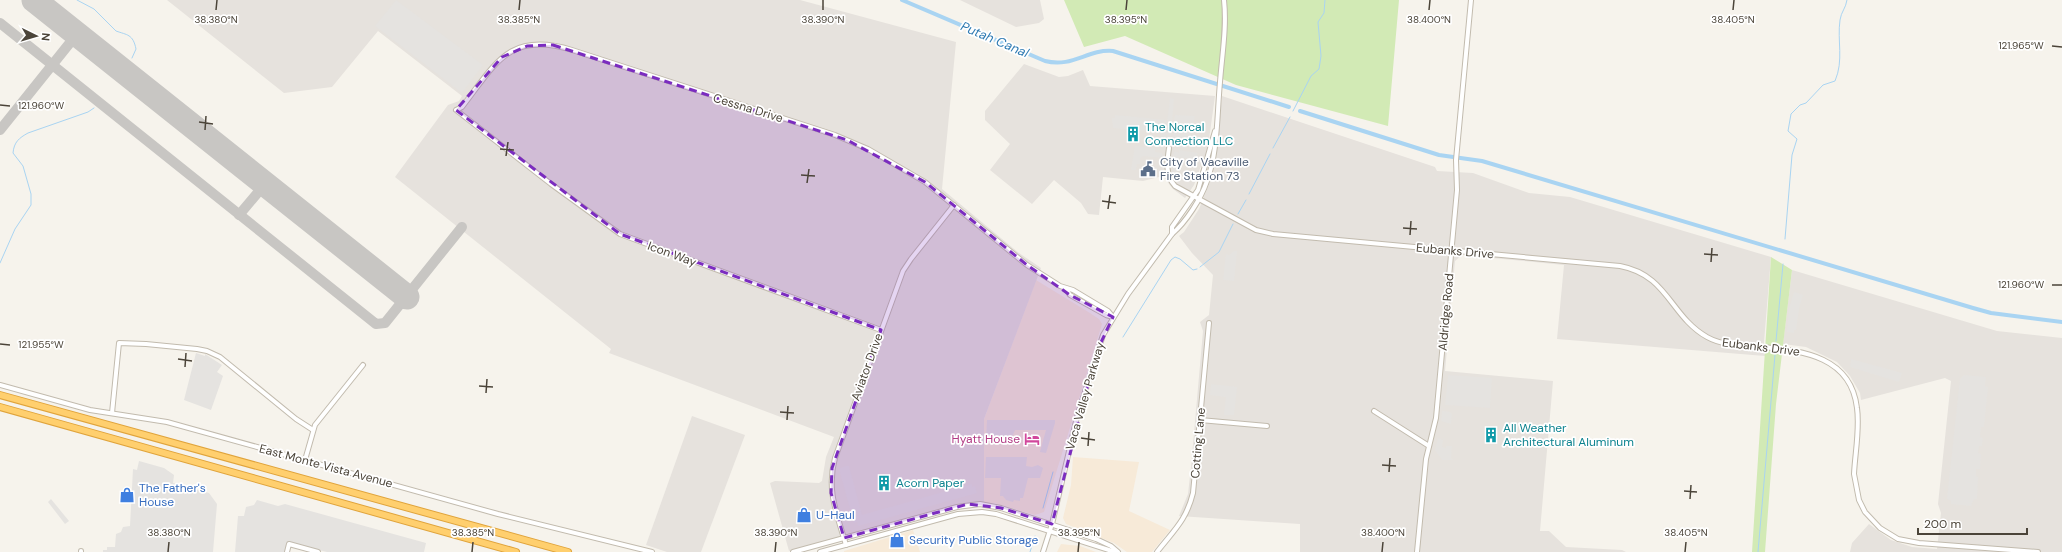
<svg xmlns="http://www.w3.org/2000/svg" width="2062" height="552" font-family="'DM Sans',sans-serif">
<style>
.commercial{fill:#f7ead8}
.industrial{fill:#e6e2dd}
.green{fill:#d2eab5}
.parking{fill:#e5e3e0}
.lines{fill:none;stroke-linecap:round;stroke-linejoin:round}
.stream{stroke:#a9d4f2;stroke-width:1}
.canal{stroke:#a9d4f2;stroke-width:4}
.taxiway{stroke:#c8c6c3;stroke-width:10}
.runway{stroke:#c8c6c3;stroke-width:25}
.minor-casing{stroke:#c2bbae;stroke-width:6}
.highway-casing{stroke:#e0a43c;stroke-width:8}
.minor{stroke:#fff;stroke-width:4}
.highway{stroke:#ffcf6e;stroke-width:6}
.marked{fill:#7b2cbf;fill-opacity:0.2;stroke:#7b2cbf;stroke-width:3;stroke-dasharray:8 5;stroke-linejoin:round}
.ticks{fill:none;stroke:#4b4439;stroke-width:1.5}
.labels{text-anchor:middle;stroke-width:3.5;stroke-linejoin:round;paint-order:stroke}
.street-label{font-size:12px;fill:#4b4439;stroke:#fff}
.culture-label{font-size:12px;fill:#0d838f;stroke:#fff;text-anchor:start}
.service-label{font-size:12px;fill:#4e5e75;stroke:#fff;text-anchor:start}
.hotel-label{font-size:12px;fill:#b23c85;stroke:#fff;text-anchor:end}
.shop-label{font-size:12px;fill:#366cbe;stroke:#fff;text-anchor:start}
.water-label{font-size:13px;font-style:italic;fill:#2e7ab2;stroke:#fff}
.ticks-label{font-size:10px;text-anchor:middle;fill:#4b4439;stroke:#fff;stroke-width:3.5;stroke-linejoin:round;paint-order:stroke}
</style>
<rect width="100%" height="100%" fill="#f6f3ec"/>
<g class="commercial">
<polygon points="1036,280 1090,313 1099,319 1102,324 1044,512 1035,515 994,503 984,503 984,419"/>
<polygon points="1073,457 1139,462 1129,511 1170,530 1152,552 1127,552 1114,543 1066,524 1063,518 1071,485"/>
<polygon points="913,530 920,552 844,552 844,551"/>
<polygon points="1061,544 1080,546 1096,552 1057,552"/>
</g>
<g class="industrial">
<polygon points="167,0 800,0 956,42 942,189 1019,253 1041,268 984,419 984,503 959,505 789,551 770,483 775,481 819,483 822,481 826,457 834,437 609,353 611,349 395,177 448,105 459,101 462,96 378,31 332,87 284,93"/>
<polygon points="960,0 1040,0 1044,19 1039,23 1016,27"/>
<polygon points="1024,64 1059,77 1068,76 1083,70 1090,86 1215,96 1208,147 1194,185 1185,198 1173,189 1163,176 1143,181 1103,177 1099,215 1088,214 1081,203 1054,180 1032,204 990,170 1010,144 985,120 985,111"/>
<polygon points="1222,96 1435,167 1437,171 1473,173 1529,193 1570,197 1771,257 1764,342 1765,356 1557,339 1564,265 1462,255 1455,261 1445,371 1553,381 1540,531 1549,531 1566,547 1622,550 1626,552 1300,552 1300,524 1179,516 1188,494 1191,467 1203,331 1200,322 1209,315 1213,275 1192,253 1179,236 1184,232 1199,209 1212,177 1216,161"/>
<polygon points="1792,270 1997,331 2062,338 2062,552 1850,552 1852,543 1869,524 1891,540 1912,547 1937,549 1941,513 1938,504 1951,381 1945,378 1861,400 1860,393 1850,376 1837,362 1806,347 1783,344"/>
<polygon points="692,416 745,435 701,552 667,552 646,545"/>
</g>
<g class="green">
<polygon points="1064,0 1399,0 1388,126 1236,85 1125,36 1084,47"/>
<polygon points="1771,257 1792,270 1776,404 1765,552 1752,552"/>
</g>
<g class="parking">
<polygon points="396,0 483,65 462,93 375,26"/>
<polygon points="1170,98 1174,99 1171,135 1163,143 1158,128 1157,132 1113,128 1112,118 1115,118 1115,115 1166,120 1167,123"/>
<polygon points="1175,115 1195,116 1187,148 1180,148 1180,145 1176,146 1174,143 1175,138 1172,137"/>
<polygon points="1135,146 1155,148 1155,152 1162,153 1163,158 1143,156 1140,158 1140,164 1137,164 1136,170 1131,170"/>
<polygon points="1179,150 1198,153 1196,160 1178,157 1177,172 1180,178 1178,180 1172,174 1175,157 1173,155 1175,151 1179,153"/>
<polygon points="1234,251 1237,251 1234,281 1223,280 1226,254 1229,255"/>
<polygon points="1794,292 1803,295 1799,309 1796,330 1794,330 1794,333 1787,332 1789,308"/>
<polygon points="196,353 205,356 205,354 222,365 217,372 223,376 211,410 184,400"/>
<polygon points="1851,359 1902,373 1899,382 1850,367"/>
<polygon points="1448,375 1492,378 1490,408 1445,405"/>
<polygon points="1964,375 1986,377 1985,386 1988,387 1984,427 1981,427 1980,437 1983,438 1982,446 1979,446 1978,453 1981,454 1980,469 1976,469 1976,476 1978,477 1977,499 1974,499 1971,506 1951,504 1951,501 1947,499 1960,379"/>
<polygon points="1211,384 1237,387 1234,415 1224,415 1226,397 1210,395"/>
<polygon points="1442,411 1450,412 1452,414 1451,424 1441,421"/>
<polygon points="987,420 1055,420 1055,423 1046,453 1040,452 1046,430 1015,430 1010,441 986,441"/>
<polygon points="1438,438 1443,440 1442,447 1446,448 1446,446 1452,446 1451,458 1453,460 1442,460 1435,450"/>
<polygon points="986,457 1027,457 1026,466 1032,467 1038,465 1043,468 1040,478 1028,478 1023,498 1020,498 1020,501 1014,500 1013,502 1006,500 1003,496 1000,496 1001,478 985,478"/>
<polygon points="139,461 164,468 174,475 173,483 209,493 217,504 213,552 103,552 103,550 107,550 107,547 115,547 116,534 121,532 123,527 130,526 133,469 137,470"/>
<polygon points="846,466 849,466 862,515 972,484 972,487 975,486 977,493 858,526 857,522 854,523 839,469"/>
<polygon points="51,499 69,521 65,524 48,502"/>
<polygon points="257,500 278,506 285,504 426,543 424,552 327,552 288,542 285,552 235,552 238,516 244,516 246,507 254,505"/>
</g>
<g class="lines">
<g class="stream">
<path d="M77,0l17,9 22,22c11,4 17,3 20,18l-4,9"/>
<polyline points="1293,111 1311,76 1319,69 1321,56 1318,22 1324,13 1325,0"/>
<polyline points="1273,148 1290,117"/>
<polyline points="1249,194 1270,154"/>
<polyline points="1238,214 1246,200"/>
<path d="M1785,239l7,-84 5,-16 -9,-8 3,-17 9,-9 6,-2 17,-18 12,-4c9,-21 2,-40 5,-61 1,-8 6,-12 7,-20"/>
<path d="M0,263l15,-34 16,-24v-11l-8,-28 -10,-13c1,-11 6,-15 15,-20l60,-21 6,-4"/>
<polyline points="1200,267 1219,252 1233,224"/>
<polyline points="1123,337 1171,260 1175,257 1180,259 1193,270 1197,269"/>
<polyline points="1776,341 1783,264"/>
<polyline points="1043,508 1053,472"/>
<polyline points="1030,552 1035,536"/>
<polyline points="1758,552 1775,355"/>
</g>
<g class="canal">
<path d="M902,0l143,61c28,7 42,-12 68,-10l176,56"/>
<polyline points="1300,111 1439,155 1482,161 1973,308 1991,313 2062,322"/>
</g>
<g class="taxiway">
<polyline points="0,23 376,324 385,323 462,227"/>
<polyline points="0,130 77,34"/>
<polyline points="239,215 265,184"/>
</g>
<polyline class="runway" points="34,0 407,297"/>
<g class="minor-casing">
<g id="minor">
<path d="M1215,131l-17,59 -26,37v7c14,-12 29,-35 35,-53 11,-29 10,-67 13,-99 2,-27 7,-55 4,-82"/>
<path d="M1169,148c-2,14 -4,27 6,38l81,44 17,4 347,32c48,9 50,50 87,71 16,9 37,9 56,10 41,4 88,10 94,61 3,21 -2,45 -3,66l5,26 6,12 15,16 18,11 21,4 119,9"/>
<polyline points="1066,289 1070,295 1106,315 1113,317"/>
<path d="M881,330l-261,-96 -69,-50 -95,-74 6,-3c34,-44 47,-76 110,-57l263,85 33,14 57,33 102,83 33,21 13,4 35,21 5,6"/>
<polyline points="0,385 90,410 167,422 498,514 652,552"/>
<polyline points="1374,411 1429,446"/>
<polyline points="112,413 119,343 146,344 197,349 207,351 220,357 296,419 313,430"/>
<polyline points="1200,420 1267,426"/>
<polyline points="305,460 315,425 363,365"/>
<path d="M846,545c-9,-31 -20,-55 -11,-87l68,-187 8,-12 43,-54"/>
<polyline points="81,551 81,552"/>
<polyline points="287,552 289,544 318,552"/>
<polyline points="793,552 957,507 980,504 1001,508 1096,539 1111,546 1118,552"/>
<polyline points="820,552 958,514 982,512 996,514 1115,552"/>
<polyline points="1043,552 1052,524 1077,417 1103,335 1128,294 1172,234"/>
<path d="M1157,552c17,-22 29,-31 36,-59l16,-170"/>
<polyline points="1417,552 1426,459 1436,418 1457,190 1456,160 1471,0"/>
</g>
</g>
<g class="highway-casing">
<g id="highway">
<polyline points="0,395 568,552"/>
<polyline points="0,407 516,552"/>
</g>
</g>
<use href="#minor" class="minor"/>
<use href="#highway" class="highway"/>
</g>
<path class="marked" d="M553,45l294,95 78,42 102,83 43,30 43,22 -17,36 -44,171 -51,-16 -33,-4 -124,34 -13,-45 1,-25 49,-138 -261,-96 -164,-124 46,-53 25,-11z"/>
<path class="ticks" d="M216,10l1,-10M519,10l1,-10M823,10v-10M1126,10l1,-10M1429,10l1,-10M1733,10l1,-10M2052,46l10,1M0,105l10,1M199,122l14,2M205,130l1,-14M500,149l14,1M506,156l2,-14M801,175l14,1M807,183l2,-14M1102,201l14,2M1108,209l2,-14M1403,228l14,1M1410,235l1,-14M1704,254l14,1M1711,262l1,-14M2052,285h10M0,344l10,1M178,359l14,2M185,367l1,-14M479,386l14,1M486,393l1,-14M780,412l14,1M787,420l1,-14M1081,438l14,2M1088,446l1,-14M1382,465l14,1M1389,472l1,-14M1684,491l13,1M1690,499l1,-14M168,552l1,-10M472,552l1,-10M775,552l1,-10M1078,552l1,-10M1382,552l1,-10M1685,552l1,-10"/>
<defs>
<g id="building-bare" transform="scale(1.2)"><path d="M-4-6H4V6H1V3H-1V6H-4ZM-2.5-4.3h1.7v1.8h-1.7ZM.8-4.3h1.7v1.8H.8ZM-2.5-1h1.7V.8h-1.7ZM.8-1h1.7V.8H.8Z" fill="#0f9aa8" stroke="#fff" stroke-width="2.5" paint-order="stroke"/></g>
<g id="civic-bare" transform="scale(1.2)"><path d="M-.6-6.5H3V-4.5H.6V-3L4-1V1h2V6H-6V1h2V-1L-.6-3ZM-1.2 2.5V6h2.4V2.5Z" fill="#5c6f8a" stroke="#fff" stroke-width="2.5" paint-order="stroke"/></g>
<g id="hotel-bare" transform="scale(1.2)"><path d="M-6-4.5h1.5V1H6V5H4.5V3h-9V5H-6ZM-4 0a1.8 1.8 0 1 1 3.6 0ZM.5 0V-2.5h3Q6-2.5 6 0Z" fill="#d1479c" stroke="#fff" stroke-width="2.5" paint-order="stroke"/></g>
<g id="shop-bare" transform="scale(1.2)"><path d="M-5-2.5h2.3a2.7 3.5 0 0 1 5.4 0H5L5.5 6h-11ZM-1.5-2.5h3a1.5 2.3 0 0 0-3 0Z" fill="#3f7fe0" stroke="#fff" stroke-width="2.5" paint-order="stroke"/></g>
</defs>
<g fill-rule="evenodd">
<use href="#building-bare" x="1133" y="134"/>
<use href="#civic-bare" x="1148" y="169"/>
<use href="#building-bare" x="1491" y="435"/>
<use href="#hotel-bare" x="1032" y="439"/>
<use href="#building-bare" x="884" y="483"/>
<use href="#shop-bare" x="127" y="495"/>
<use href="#shop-bare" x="804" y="515"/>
<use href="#shop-bare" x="897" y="540"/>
</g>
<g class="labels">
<g class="street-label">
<text transform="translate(748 108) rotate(17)" y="4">Cessna Drive</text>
<text transform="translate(1455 251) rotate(5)" y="4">Eubanks Drive</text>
<text transform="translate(672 254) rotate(20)" y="4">Icon Way</text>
<text transform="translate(1446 312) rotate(-85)" y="4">Aldridge Road</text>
<text transform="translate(1761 347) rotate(7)" y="4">Eubanks Drive</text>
<text transform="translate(867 367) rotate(-70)" y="4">Aviator Drive</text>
<text transform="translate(1085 396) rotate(-74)" y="4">Vaca Valley Parkway</text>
<text transform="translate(1198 443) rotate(-85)" y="4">Cotting Lane</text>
<text transform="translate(326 466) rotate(15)" y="4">East Monte Vista Avenue</text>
</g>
<g class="culture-label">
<text x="1145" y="131">The Norcal<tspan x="1145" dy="14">Connection LLC</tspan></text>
<text x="1503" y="432">All Weather<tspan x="1503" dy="14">Architectural Aluminum</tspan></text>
<text x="896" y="487">Acorn Paper</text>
</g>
<g class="service-label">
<text x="1160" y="166">City of Vacaville<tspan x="1160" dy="14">Fire Station 73</tspan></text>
</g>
<g class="hotel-label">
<text x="1020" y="443">Hyatt House</text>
</g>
<g class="shop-label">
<text x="139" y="492">The Father's<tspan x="139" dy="14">House</tspan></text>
<text x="816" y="519">U-Haul</text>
<text x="909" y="544">Security Public Storage</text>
</g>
<g class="water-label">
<text transform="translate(995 39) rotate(23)" y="5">Putah Canal</text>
</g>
</g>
<g class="ticks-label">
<text x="1733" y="23">38.405°N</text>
<text x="216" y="23">38.380°N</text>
<text x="519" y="23">38.385°N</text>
<text x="823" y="23">38.390°N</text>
<text x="1126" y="23">38.395°N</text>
<text x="1429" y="23">38.400°N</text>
<text x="2021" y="49">121.965°W</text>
<text x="41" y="109">121.960°W</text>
<text x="2021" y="288">121.960°W</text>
<text x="41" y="348">121.955°W</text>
<text x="169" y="536">38.380°N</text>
<text x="473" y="536">38.385°N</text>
<text x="776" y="536">38.390°N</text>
<text x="1079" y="536">38.395°N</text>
<text x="1383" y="536">38.400°N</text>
<text x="1686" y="536">38.405°N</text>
</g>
<g transform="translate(36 36) rotate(95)" stroke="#ffffff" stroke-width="3" paint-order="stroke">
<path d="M0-3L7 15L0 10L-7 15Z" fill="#4b4439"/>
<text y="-6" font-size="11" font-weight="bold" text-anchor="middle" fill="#4b4439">N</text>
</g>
<path d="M1918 528v6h109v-6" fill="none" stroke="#4b4439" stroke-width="2"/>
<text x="1924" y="528" font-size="12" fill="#4b4439" stroke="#ffffff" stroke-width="3" paint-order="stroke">200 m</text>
</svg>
